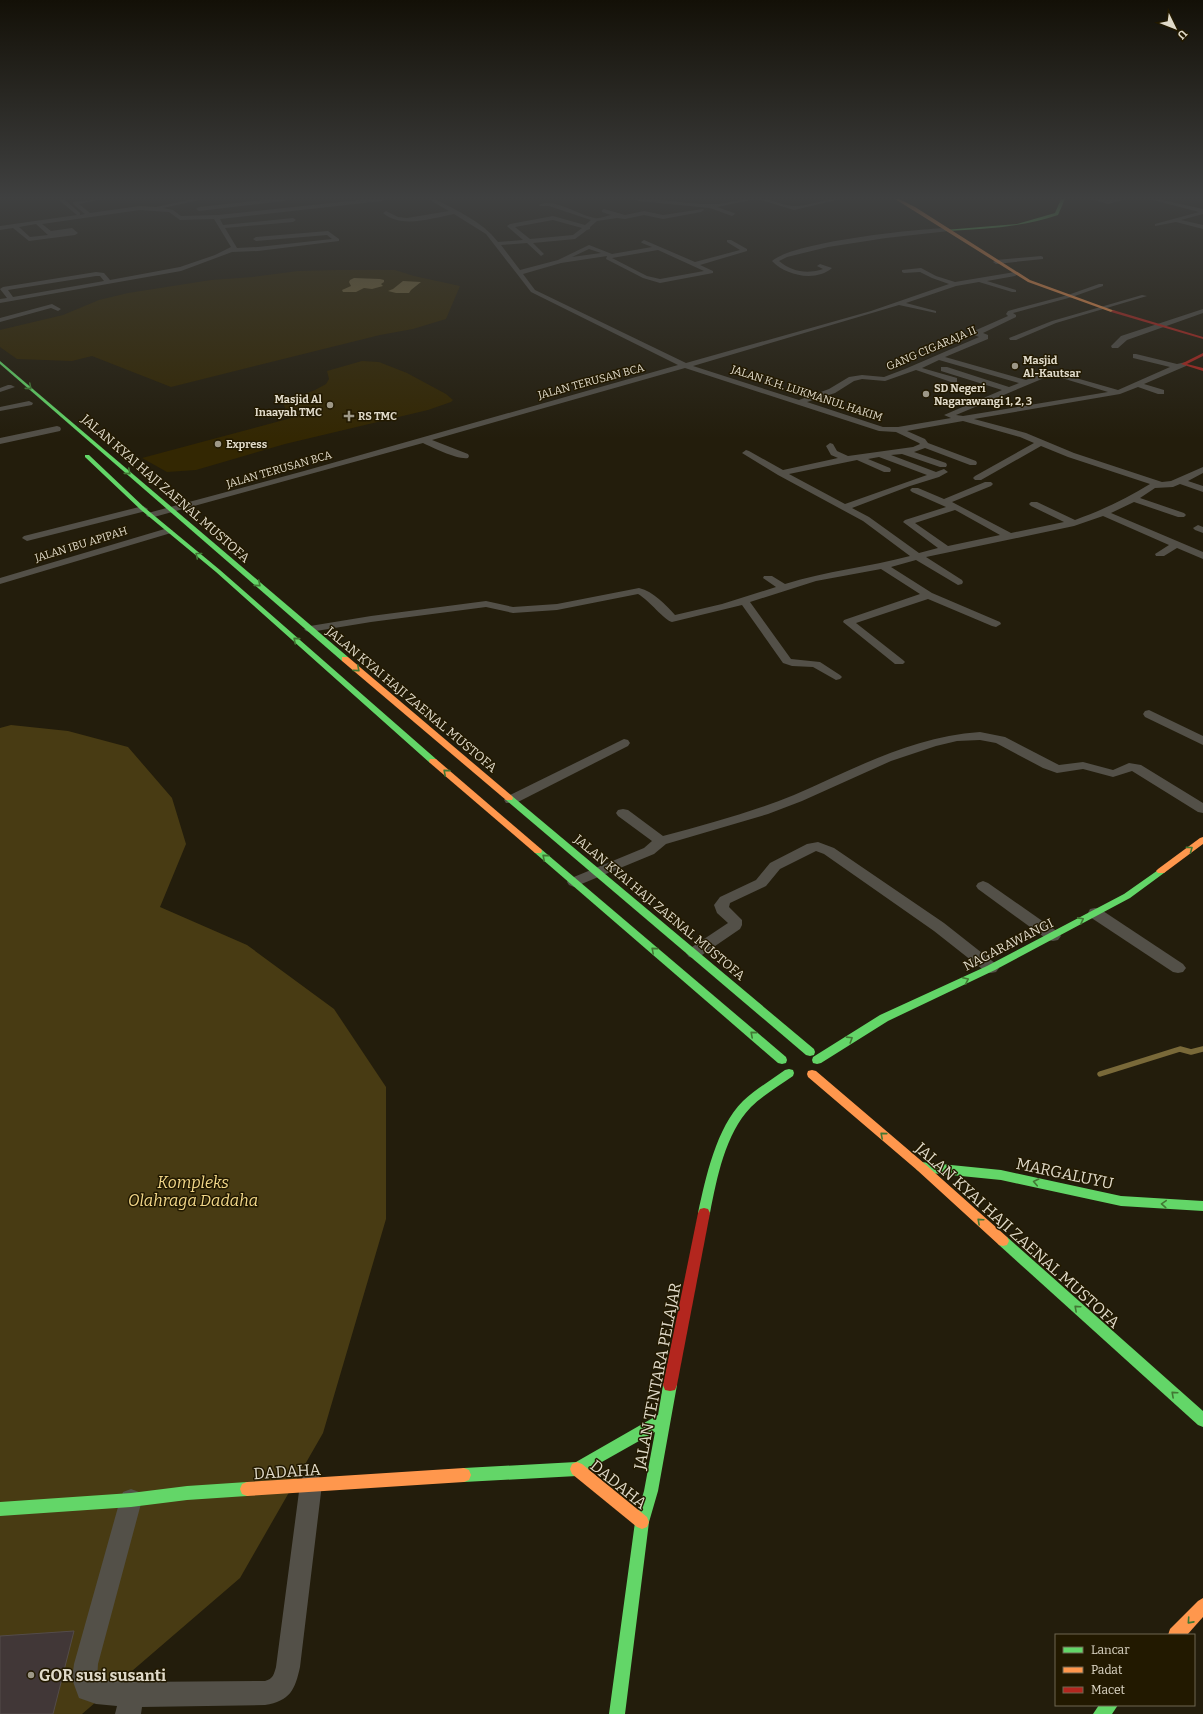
<svg xmlns="http://www.w3.org/2000/svg" width="1203" height="1714" font-family="Bitter,serif">
<style>
.built{fill:#332702}
.green{fill:#483b13}
.water{fill:#796939}
.lines{fill:none;stroke-linecap:round;stroke-linejoin:round}
.stream{stroke:#796939;stroke-width:5.5}
.building{fill:#413737;stroke:#544c4a}
.street{fill:#535048;fill-rule:evenodd}
.fast{fill:#63d668;fill-rule:evenodd}
.slow{fill:#ff974d;fill-rule:evenodd}
.jam{fill:#b3261e;fill-rule:evenodd}
.oneway{stroke:#427834}
.poi-dot{fill:#9e9887;stroke:#221900;stroke-width:1.5}
.labels{text-anchor:middle;stroke-width:3;stroke-linejoin:round;paint-order:stroke}
.far-street-label{font-size:11px;fill:#e0dac9;stroke:#221900}
.far-poi-label{font-size:11px;font-weight:bold;fill:#e0dac9;stroke:#221900;text-anchor:start}
.street-label{font-size:13px;fill:#e0dac9;stroke:#221900}
.near-street-label{font-size:16px;fill:#e0dac9;stroke:#221900}
.near-park-label{font-size:16px;font-style:italic;fill:#f2d789;stroke:#221900}
.near-poi-label{font-size:16px;font-weight:bold;fill:#e0dac9;stroke:#221900;text-anchor:start}
</style>
<rect width="100%" height="100%" fill="#231d0c"/>
<g class="built">
<polygon points="337,270 395,270 414,276 460,286 446,319 413,329 380,335 171,387 92,356 72,361 17,359 0,347 0,330 63,315 99,300 128,293 211,280 253,277 298,271"/>
<polygon points="362,361 379,362 407,373 446,394 453,400 451,402 428,410 285,444 196,470 167,472 142,458 295,417 298,415 286,410 283,403 315,390 326,384 329,379 327,371"/>
</g>
<polygon class="green" points="11,725 68,731 128,747 172,798 186,844 160,907 247,945 334,1009 386,1087 386,1219 323,1433 240,1578 82,1714 0,1714 0,728"/>
<g class="water">
<polygon points="354,278 380,279 384,280 384,282 381,284 383,286 372,289 364,288 356,292 343,292 342,290 351,286 349,282 350,280"/>
<polygon points="403,281 421,282 411,290 409,293 396,293 388,291 393,289"/>
</g>
<g class="lines">
<polyline class="stream" points="1100,1074 1180,1049 1191,1052 1203,1049"/>
</g>
<polygon class="building" points="74,1631 53,1714 0,1714 0,1636"/>
<g class="lines">
<g class="street">
<path d="M60,199h4l16,14v2l5,-1 -12,-10v-2l30,-3 -24,5 11,9 50,-7 16,1 37,-8h11l-41,9 10,2 8,6 37,-1 151,-16h16l-3,2 -162,18 3,6 70,-7 3,2 -3,2 -68,6 12,20 21,-1 74,-8 -5,-4 -71,6 -3,-2 3,-2 72,-6 11,8v2l-81,10 -26,1 -51,19 -181,32v-4l7,-1 -7,-9 3,-2 93,-15 8,1 6,7 70,-13 35,-12 16,-8 -17,-28 -34,1 -11,-8 -29,-2 -98,14 9,7 21,-3 6,5 -3,2 -46,6 -16,-13 -13,2v-4l77,-11 -17,-14zM36,224l12,11 -18,2 -11,-10zM96,276h4l4,5 -91,16 -5,-7z"/>
<polygon points="272,199 287,199 284,201 199,211 196,209 199,207"/>
<path d="M428,199h7c22,12 47,22 63,43l25,-2 -15,-13 -1,-1 3,-2 43,-8 32,9 6,-5 -42,-14h-9l-1,-1c14,-8 41,11 56,13 4,1 11,-2 16,-3l-9,-3v-2l2,-1 21,6 19,-4 19,4 40,-6 1,1 -3,2 -38,7 -19,-4 -19,4 -8,-1 -20,3 -7,6v2l-3,1 -12,9 -42,4 11,11 -3,2 -14,-13 -26,2 19,25 38,-10 31,-15 23,9 40,-7 -10,-4 -1,-1 3,-2 51,22 45,-12 -13,-8v-2h4l16,9v2l-47,14 13,6v2l-53,10 -17,-5 -37,-19 1,-3 -46,7 -38,11 12,16 151,73 185,-52 78,-27 -17,-6 -12,-6 -16,1 -2,-1v-2l19,-2 15,8 19,6 60,-10 3,2 -3,2 -28,5 29,9v2h-4l-33,-10 -23,4 -50,17 30,8v2l-37,-8 -206,61 106,34 30,-11 20,-12 13,-2 22,2 21,-8 74,-32 -5,-2v-4l34,-15 -2,-2 2,-3 60,-16 31,-11h4v2l-31,11 -59,16 3,2v2l-33,16 5,2v4l-43,18 81,23 19,-8h10l63,18 52,-23 -37,-9v-4h3l41,10 9,-2v4l-42,18 20,6v4h-6l-20,-7 -18,7 -146,25 52,14 48,20 88,29 9,-1 32,-14v6l-15,8 15,5v6l-23,-8 -7,3 -18,1 -15,10 44,15 2,2 -2,2h-6l-44,-15 -23,11 92,39v7l-26,-11 -13,8h-8l-1,-2 14,-9 -66,-29 -29,10 -148,31 36,23 1,2 -1,2 -4,1 -42,-25 -25,7 41,26 68,29 1,2 -5,3 -4,-1 -64,-27 -72,24 47,37 2,2 -2,2h-8l-52,-42 1,-2 76,-26 -39,-25 -65,12 -66,21 41,57 29,3 20,13 2,2 -2,2 -4,1 -23,-13 -21,-1 -9,-3 -41,-58 -70,17c-7,-1 -23,-22 -34,-28l-81,16 -44,3 -27,-6 -115,15 -61,10 -4,-1 -2,-2 6,-3 61,-10 115,-15 27,6 44,-3 82,-16c15,4 26,16 36,27l47,-11 54,-17 -13,-9 1,-2h8l13,8c41,-13 84,-17 125,-28l-47,-35 -85,-46 -36,-22 4,-3 3,1 34,19 55,-12 -7,-3 -5,-9 4,-3 3,1 4,7 11,5 65,-9 7,-3 -1,-1 -23,-11 -17,-1 -194,-63 -253,72 36,14 1,2 -1,2c-10,2 -35,-10 -45,-15l-269,74h-6l-2,-2 2,-2 156,-42 374,-106 -147,-73 -45,-58 -32,-20c-22,4 -52,15 -71,-1l3,-2 12,6 9,1 42,-7zM553,220l29,8 -9,7 -43,4 -15,-12zM589,249l12,4 -29,4zM658,250l46,21 -44,8 -13,-3 -35,-18zM939,360l80,23 -10,4 -62,-20h-6v4l61,19 -58,25 7,3 -53,9h-15l-76,-25 28,-9 19,-12 8,-2 23,2 31,-11 35,12h6v-4l-35,-10zM1049,376h6l53,16 -145,24 -7,-1zM963,421l57,16 14,6 -59,33 -2,2 2,2h6l60,-34 27,11 82,27c-24,15 -48,26 -75,36l-38,-18h-6l-2,2 2,2 33,16 -53,11 -59,-31 39,-16 2,-2 -2,-2h-6l-41,17 -26,-11h-6l-2,2 2,2 34,15 -41,13 -2,2 35,26 -19,5 -50,-36 -17,-9 58,-22 29,-9 9,-5 -4,-3 -8,3 -45,-17 11,-1 38,13h6l1,-2 -1,-2 -32,-11 11,-4 45,17h6l1,-2 -1,-2 -48,-18 -3,-4 -18,-8zM879,457l48,18 -82,29 -56,-30 68,-14 27,12h6l1,-2 -1,-2 -22,-9zM955,510l2,1 43,24 -52,11 -33,-23z"/>
<path d="M635,199c25,-1 50,5 75,5 15,1 30,-6 46,-5l-39,8 17,6 1,1 -3,2 -22,-8 -72,-7z"/>
<path d="M758,199c13,-1 24,7 37,7 15,0 30,-8 46,-7l-47,11z"/>
<polygon points="1090,199 1108,200 1127,199 1108,204"/>
<polygon points="1149,199 1158,199 1203,209 1203,214 1181,220 1203,225 1203,229 1176,222 1155,226 1155,224 1199,212"/>
<path d="M947,228l2,1v2l-63,7 -58,9 -41,10 -8,4c12,10 26,13 41,9l3,-1 -6,-3 3,-2 12,4c-16,14 -46,8 -60,-7 21,-19 143,-32 175,-33z"/>
<polygon points="1041,256 1043,257 1043,259 996,264 993,262 996,260"/>
<polygon points="1142,295 1147,296 1056,323 1016,340 1010,340 1009,338 1052,321"/>
<polygon points="52,304 61,309 58,311 51,308 0,322 0,318"/>
<polygon points="1203,309 1203,313 1127,340 1118,348 1112,348 1111,346 1121,336"/>
<polygon points="8,385 11,385 15,387 0,392 0,388"/>
<polygon points="29,401 33,403 32,405 0,411 0,407"/>
<polygon points="57,426 60,427 61,429 60,431 0,444 0,438"/>
<polygon points="143,506 148,509 146,511 27,541 22,538 24,536"/>
<polygon points="1198,525 1203,527 1203,533 1195,530 1193,528"/>
<polygon points="168,528 173,531 171,533 0,584 0,578"/>
<polygon points="1149,710 1203,736 1203,745 1145,717 1143,714 1145,711"/>
<path d="M980,732l25,5 54,28 24,-3 30,8 16,-7 12,2 62,38v10l-5,-1 -66,-41 -19,6 -30,-8 -26,4 -14,-5 -47,-25 -16,-3 -23,1 -21,5 -45,15 -89,40 -34,13 -102,30 -12,10 -75,31 -5,2 -5,-2 -2,-3 2,-3 75,-31 8,-7 -34,-25 -2,-3 2,-3 5,-1 5,1 35,26c44,-12 89,-24 131,-41 62,-27 117,-58 186,-63z"/>
<polygon points="624,739 628,740 630,743 628,746 516,803 506,803 504,800 506,797"/>
<polygon points="818,842 834,848 944,923 996,964 999,968 996,972 991,973 986,972 934,931 824,854 816,851 780,869 766,886 730,903 729,907 742,920 742,925 740,929 699,957 694,958 689,957 686,953 689,949 728,923 717,913 714,905 720,897 756,880 770,863 807,844"/>
<polygon points="983,881 988,883 1058,932 1061,936 1058,940 1053,941 1048,940 978,889 976,886 978,883"/>
<polygon points="1095,908 1100,909 1183,964 1186,968 1183,972 1178,973 1173,972 1090,917 1088,913 1090,909"/>
<path d="M311,1473l8,3 3,8 -22,183c-5,23 -10,34 -35,38l-123,2 -1,7h-26l2,-8 -21,-2 -17,-6 -7,-19 2,-15 46,-164 3,-8 8,-3 8,3 3,8 -44,164 -1,16 35,2 133,-1c8,-2 9,-7 11,-14l24,-183 3,-8z"/>
</g>
<g class="fast">
<path d="M1061,199h4l-7,16c-36,12 -73,14 -111,16l-2,-1 72,-6 38,-11z"/>
<polygon points="0,361 348,657 348,661 342,661 0,364"/>
<polygon points="85,455 89,455 145,508 220,570 436,759 437,761 436,763 430,763 216,572 141,510 85,457"/>
<polygon points="509,795 512,796 814,1049 815,1052 814,1055 810,1056 806,1055 506,800 505,798 506,796"/>
<polygon points="538,848 541,849 786,1057 787,1060 786,1063 782,1064 778,1063 535,853 534,851"/>
<polygon points="1161,868 1166,871 1164,873 1130,898 995,970 888,1021 821,1063 817,1064 813,1063 812,1060 813,1057 880,1015 987,966 1124,894"/>
<path d="M789,1069l4,1 1,3 -1,3c-14,10 -30,19 -42,31 -26,27 -34,71 -41,106l-2,4 -4,1 -4,-1 -2,-4c8,-36 18,-85 45,-112 13,-12 28,-21 42,-31z"/>
<polygon points="921,1162 1001,1170 1121,1196 1203,1201 1203,1211 1121,1206 1001,1180 921,1172 917,1170 915,1167 917,1164"/>
<polygon points="1003,1236 1007,1237 1203,1411 1203,1427 1198,1425 999,1245 997,1241 999,1237"/>
<polygon points="670,1379 675,1380 677,1385 658,1491 649,1522 625,1714 609,1714 635,1522 644,1491 655,1432 577,1476 464,1482 459,1480 457,1475 459,1470 464,1468 576,1462 658,1415 663,1385 665,1380"/>
<polygon points="247,1482 252,1484 254,1489 252,1494 247,1496 187,1500 131,1507 0,1516 0,1502 131,1493 187,1486"/>
<polygon points="1099,1705 1118,1705 1112,1714 1093,1714"/>
</g>
<g class="slow">
<polygon points="895,199 899,199 915,207 1030,280 1115,311 1111,312 1028,282"/>
<polygon points="342,657 348,657 512,796 513,798 512,800 506,800 342,661"/>
<polygon points="430,759 436,759 541,849 542,851 541,853 535,853 430,763 429,761"/>
<polygon points="1203,837 1203,844 1164,873 1158,873 1156,871 1158,869 1200,838"/>
<polygon points="812,1070 816,1071 925,1164 1007,1237 1009,1241 1007,1245 1003,1246 999,1245 917,1170 808,1077 807,1074 808,1071"/>
<polygon points="577,1462 582,1464 647,1517 649,1522 647,1527 642,1529 637,1527 572,1474 570,1469 572,1464"/>
<polygon points="464,1468 469,1470 471,1475 469,1480 464,1482 247,1496 242,1494 240,1489 242,1484 247,1482"/>
<polygon points="1203,1598 1203,1617 1187,1635 1168,1635 1170,1629 1198,1601"/>
</g>
<g class="jam">
<polygon points="1113,310 1203,337 1203,339 1111,312"/>
<polygon points="1203,353 1203,356 1187,364 1203,368 1203,371 1181,364"/>
<polygon points="704,1208 708,1209 710,1213 677,1385 675,1390 670,1391 665,1390 663,1385 698,1213 700,1209"/>
</g>
</g>
<defs><path id="oneway-chevron" d="M-2-3.5L2.5 0L-2 3.5" fill="none" stroke-width="1.6" stroke-linecap="round" stroke-linejoin="round"/></defs>
<g class="oneway">
<use href="#oneway-chevron" transform="translate(29 387) rotate(41)"/>
<use href="#oneway-chevron" transform="translate(128 472) rotate(41)"/>
<use href="#oneway-chevron" transform="translate(198 555) rotate(-141)"/>
<use href="#oneway-chevron" transform="translate(258 584) rotate(40)"/>
<use href="#oneway-chevron" transform="translate(296 640) rotate(-139)"/>
<use href="#oneway-chevron" transform="translate(357 669) rotate(41)"/>
<use href="#oneway-chevron" transform="translate(446 772) rotate(-139)"/>
<use href="#oneway-chevron" transform="translate(1190 849) rotate(-36)"/>
<use href="#oneway-chevron" transform="translate(545 857) rotate(-140)"/>
<use href="#oneway-chevron" transform="translate(1081 920) rotate(-28)"/>
<use href="#oneway-chevron" transform="translate(654 950) rotate(-139)"/>
<use href="#oneway-chevron" transform="translate(966 980) rotate(-25)"/>
<use href="#oneway-chevron" transform="translate(753 1034) rotate(-139)"/>
<use href="#oneway-chevron" transform="translate(850 1039) rotate(-32)"/>
<use href="#oneway-chevron" transform="translate(883 1135) rotate(-139)"/>
<use href="#oneway-chevron" transform="translate(1036 1182) rotate(-168)"/>
<use href="#oneway-chevron" transform="translate(1164 1204) rotate(-176)"/>
<use href="#oneway-chevron" transform="translate(980 1221) rotate(-138)"/>
<use href="#oneway-chevron" transform="translate(1077 1308) rotate(-138)"/>
<use href="#oneway-chevron" transform="translate(1174 1394) rotate(-138)"/>
<use href="#oneway-chevron" transform="translate(1190 1621) rotate(132)"/>
</g>
<linearGradient id="sky" x2="0" y2="1"><stop stop-color="#131007"/><stop offset="0.45" stop-color="#3f4040"/><stop offset="1" stop-color="#3f4040" stop-opacity="0"/></linearGradient>
<rect width="1203" height="439" fill="url(#sky)"/>
<g class="poi-dot">
<circle cx="1015" cy="366" r="4"/>
<circle cx="926" cy="394" r="4"/>
<circle cx="330" cy="405" r="4"/>
<path d="M347 410h4v4h4v4h-4v4h-4v-4h-4v-4h4z"/>
<circle cx="218" cy="444" r="4"/>
<circle cx="31" cy="1675" r="4"/>
</g>
<g class="labels">
<g class="far-street-label">
<text transform="translate(931 348) rotate(-23)" y="4">GANG CIGARAJA II</text>
<text transform="translate(591 381) rotate(-15)" y="4">JALAN TERUSAN BCA</text>
<text transform="translate(807 393) rotate(18)" y="4">JALAN K.H. LUKMANUL HAKIM</text>
<text transform="translate(279 469) rotate(-16)" y="4">JALAN TERUSAN BCA</text>
<text transform="translate(81 544) rotate(-17)" y="4">JALAN IBU APIPAH</text>
</g>
<g class="far-poi-label">
<text x="1023" y="364">Masjid<tspan x="1023" dy="13">Al-Kautsar</tspan></text>
<text x="934" y="392">SD Negeri<tspan x="934" dy="13">Nagarawangi 1, 2, 3</tspan></text>
<text x="322" y="403" text-anchor="end">Masjid Al<tspan x="322" dy="13">Inaayah TMC</tspan></text>
<text x="358" y="420">RS TMC</text>
<text x="226" y="448">Express</text>
</g>
<g class="street-label">
<text transform="translate(166 488) rotate(41)" y="5">JALAN KYAI HAJI ZAENAL MUSTOFA</text>
<text transform="translate(412 699) rotate(40)" y="5">JALAN KYAI HAJI ZAENAL MUSTOFA</text>
<text transform="translate(660 907) rotate(40)" y="5">JALAN KYAI HAJI ZAENAL MUSTOFA</text>
<text transform="translate(1008 944) rotate(-27)" y="5">NAGARAWANGI</text>
</g>
<g class="near-street-label">
<text transform="translate(1065 1173) rotate(12)" y="6">MARGALUYU</text>
<text transform="translate(1018 1235) rotate(42)" y="6">JALAN KYAI HAJI ZAENAL MUSTOFA</text>
<text transform="translate(657 1376) rotate(-79)" y="6">JALAN TENTARA PELAJAR</text>
<text transform="translate(287 1471) rotate(-4)" y="6">DADAHA</text>
<text transform="translate(619 1484) rotate(39)" y="6">DADAHA</text>
</g>
<g class="near-park-label">
<text x="193" y="1188">Kompleks<tspan x="193" dy="18">Olahraga Dadaha</tspan></text>
</g>
<g class="near-poi-label">
<text x="39" y="1681">GOR susi susanti</text>
</g>
</g>
<rect x="1055" y="1634" width="140" height="72" fill="#221900" stroke="#6e6650"/>
<rect x="1063" y="1647" width="20" height="6" fill="#63d668" stroke="#6e6650"/>
<text x="1091" y="1654" font-size="12" fill="#e0dac9">Lancar</text>
<rect x="1063" y="1667" width="20" height="6" fill="#ff974d" stroke="#6e6650"/>
<text x="1091" y="1674" font-size="12" fill="#e0dac9">Padat</text>
<rect x="1063" y="1687" width="20" height="6" fill="#b3261e" stroke="#6e6650"/>
<text x="1091" y="1694" font-size="12" fill="#e0dac9">Macet</text>
<g transform="translate(1175 28) rotate(133)" stroke="#221900" stroke-width="3" paint-order="stroke">
<path d="M0-3L7 15L0 10L-7 15Z" fill="#e0dac9"/>
<text y="-6" font-size="11" font-weight="bold" text-anchor="middle" fill="#e0dac9">U</text>
</g>
</svg>
